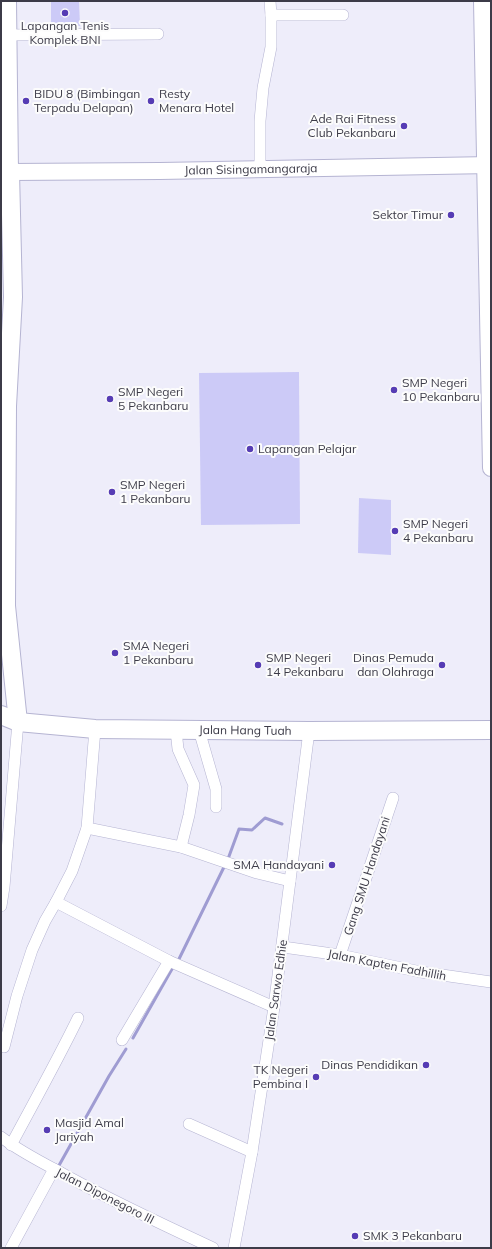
<svg xmlns="http://www.w3.org/2000/svg" width="492" height="1249" font-family="Mulish,sans-serif">
<style>
.green{fill:#cccaf7}
.lines{fill:none;stroke-linecap:round;stroke-linejoin:round}
.stream{stroke:#9f9cd2;stroke-width:3}
.minor-casing{stroke:#b5b4d2;stroke-width:12}
.secondary-casing{stroke:#b5b4d2;stroke-width:18}
.primary-casing{stroke:#b5b4d2;stroke-width:20}
.minor{stroke:#fff;stroke-width:11}
.secondary{stroke:#fff;stroke-width:16}
.primary{stroke:#fff;stroke-width:18}
.poi-dot{fill:#563cb4;stroke:#fcfcfc;stroke-width:1.5}
.labels{text-anchor:middle;stroke-width:4;stroke-linejoin:round;paint-order:stroke}
.poi-label{font-size:12px;fill:#3c3b48;stroke:#fcfcfc;text-anchor:start}
.street-label{font-size:12px;fill:#3c3b48;stroke:#fcfcfc}
</style>
<rect width="100%" height="100%" fill="#eeedfa"/>
<g class="green">
<polygon points="51,1 79,1 80,26 51,25"/>
<polygon points="299,372 300,524 201,525 199,373"/>
<polygon points="359,498 391,500 391,555 358,553"/>
</g>
<g class="lines">
<g class="stream">
<polyline points="228,859 239,829 252,830 265,818 282,824"/>
<polyline points="179,959 225,865"/>
<polyline points="133,1038 172,969"/>
<polyline points="57,1169 109,1076 126,1049"/>
</g>
<g class="minor-casing">
<g id="minor">
<polyline points="271,15 343,15"/>
<polyline points="3,35 158,34"/>
<polyline points="260,169 260,121 263,88 271,47 271,15 270,1"/>
<polyline points="176,730 178,749 194,785 189,815 181,847"/>
<polyline points="199,730 216,789 216,807"/>
<polyline points="87,828 181,847 257,873 290,881"/>
<polyline points="56,902 169,961 274,1007"/>
<polyline points="1,906 4,887 18,722"/>
<polyline points="283,947 340,955 421,972 491,982"/>
<polyline points="340,955 393,798"/>
<polyline points="122,1040 169,961"/>
<polyline points="4,1047 17,996 32,950 45,921 56,902 72,871 87,828 95,729"/>
<polyline points="189,1124 252,1152"/>
<path d="M1,1137c17,13 36,23 55,33 51,29 104,53 157,78"/>
<path d="M11,1145c23,-43 46,-84 67,-127"/>
<polyline points="11,1248 54,1169"/>
<polyline points="234,1248 252,1152 274,1007 309,731"/>
</g>
</g>
<g class="secondary-casing">
<g id="secondary">
<path id="s1" d="M8,1l2,171 150,-1 331,-6"/>
<polyline points="482,1 491,468"/>
</g>
</g>
<g class="primary-casing">
<g id="primary">
<polyline points="10,172 13,297 7,406 6,606 18,722"/>
<path id="s2" d="M1,715l17,7 77,7 214,2 182,-1"/>
</g>
</g>
<use href="#minor" class="minor"/>
<use href="#secondary" class="secondary"/>
<use href="#primary" class="primary"/>
</g>
<g class="poi-dot">
<circle cx="65" cy="13" r="4"/>
<circle cx="26" cy="101" r="4"/>
<circle cx="151" cy="101" r="4"/>
<circle cx="404" cy="126" r="4"/>
<circle cx="451" cy="215" r="4"/>
<circle cx="394" cy="390" r="4"/>
<circle cx="110" cy="399" r="4"/>
<circle cx="250" cy="449" r="4"/>
<circle cx="112" cy="492" r="4"/>
<circle cx="395" cy="531" r="4"/>
<circle cx="115" cy="653" r="4"/>
<circle cx="258" cy="665" r="4"/>
<circle cx="442" cy="665" r="4"/>
<circle cx="332" cy="865" r="4"/>
<circle cx="426" cy="1065" r="4"/>
<circle cx="316" cy="1077" r="4"/>
<circle cx="47" cy="1130" r="4"/>
<circle cx="355" cy="1236" r="4"/>
</g>
<g class="labels">
<g class="poi-label">
<text x="65" y="30" text-anchor="middle">Lapangan Tenis<tspan x="65" dy="14">Komplek BNI</tspan></text>
<text x="34" y="98">BIDU 8 (Bimbingan<tspan x="34" dy="14">Terpadu Delapan)</tspan></text>
<text x="159" y="98">Resty<tspan x="159" dy="14">Menara Hotel</tspan></text>
<text x="396" y="123" text-anchor="end">Ade Rai Fitness<tspan x="396" dy="14">Club Pekanbaru</tspan></text>
<text x="443" y="219" text-anchor="end">Sektor Timur</text>
<text x="402" y="387">SMP Negeri<tspan x="402" dy="14">10 Pekanbaru</tspan></text>
<text x="118" y="396">SMP Negeri<tspan x="118" dy="14">5 Pekanbaru</tspan></text>
<text x="258" y="453">Lapangan Pelajar</text>
<text x="120" y="489">SMP Negeri<tspan x="120" dy="14">1 Pekanbaru</tspan></text>
<text x="403" y="528">SMP Negeri<tspan x="403" dy="14">4 Pekanbaru</tspan></text>
<text x="123" y="650">SMA Negeri<tspan x="123" dy="14">1 Pekanbaru</tspan></text>
<text x="266" y="662">SMP Negeri<tspan x="266" dy="14">14 Pekanbaru</tspan></text>
<text x="434" y="662" text-anchor="end">Dinas Pemuda<tspan x="434" dy="14">dan Olahraga</tspan></text>
<text x="324" y="869" text-anchor="end">SMA Handayani</text>
<text x="418" y="1069" text-anchor="end">Dinas Pendidikan</text>
<text x="308" y="1074" text-anchor="end">TK Negeri<tspan x="308" dy="14">Pembina I</tspan></text>
<text x="55" y="1127">Masjid Amal<tspan x="55" dy="14">Jariyah</tspan></text>
<text x="363" y="1240">SMK 3 Pekanbaru</text>
</g>
<g class="street-label">
<text dy="4" stroke="none"><textPath href="#s1" startOffset="412">Jalan Sisingamangaraja</textPath></text>
<text dy="4" stroke="none"><textPath href="#s2" startOffset="246">Jalan Hang Tuah</textPath></text>
<text transform="translate(367 876) rotate(-72)" y="4">Gang SMU Handayani</text>
<text transform="translate(387 965) rotate(11)" y="4">Jalan Kapten Fadhillih</text>
<text transform="translate(276 990) rotate(-82)" y="4">Jalan Sarwo Edhie</text>
<text transform="translate(105 1196) rotate(27)" y="4">Jalan Diponegoro III</text>
</g>
</g>
<rect width="492" height="1249" fill="none" stroke="#3c3b48" stroke-width="4"/>
</svg>
